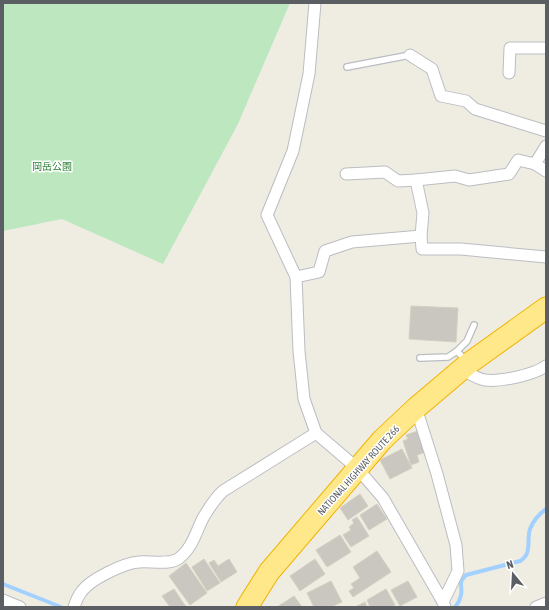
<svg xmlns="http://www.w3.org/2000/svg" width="549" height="610" font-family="'Asap Condensed','Noto Sans JP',sans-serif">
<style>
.green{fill:#bde8bf}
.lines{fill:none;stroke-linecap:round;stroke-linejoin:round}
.stream{stroke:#a2d1ff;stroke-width:4}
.building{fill:#cac7c0;stroke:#d4cfc0}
.lane-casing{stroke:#babdc2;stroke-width:8}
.street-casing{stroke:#babdc2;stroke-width:13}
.highway-casing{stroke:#f1b300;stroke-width:23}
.lane{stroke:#fff;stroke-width:5.5}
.street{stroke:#fff;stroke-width:11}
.highway{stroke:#ffe889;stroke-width:21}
.labels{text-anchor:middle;stroke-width:3;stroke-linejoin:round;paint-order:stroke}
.park-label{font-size:10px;fill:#2e8236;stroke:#fff}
.street-label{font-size:10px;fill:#5b5f64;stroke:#fff}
</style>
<rect width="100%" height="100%" fill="#efede2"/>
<polygon class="green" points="3,3 290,3 238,124 163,264 62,219 3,231"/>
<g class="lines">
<g class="stream">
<polyline points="3,584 61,607"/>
<path d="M455,607c3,-3 5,-8 6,-12 2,-10 -4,-11 5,-20l54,-14c13,-8 6,-20 10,-32 3,-8 9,-15 16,-20"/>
</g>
</g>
<g class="building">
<polygon points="411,306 458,308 456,342 409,339"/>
<polygon points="418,431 426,452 417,455 419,462 411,465 403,441 408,439 406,435"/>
<polygon points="402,449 412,468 390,479 380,460"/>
<polygon points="360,494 368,506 348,520 340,508"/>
<polygon points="377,504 387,519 369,530 360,515"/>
<polygon points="357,517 369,536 351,547 343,535 351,530 349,527 354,523 352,520"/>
<polygon points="340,535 351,552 327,567 316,550"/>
<polygon points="377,551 391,572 353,597 349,591 354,588 351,584 360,578 353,567"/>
<polygon points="204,559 220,583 207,591 192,567"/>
<polygon points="229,559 237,572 221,582 209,563 214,560 218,566"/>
<polygon points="315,559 325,574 300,591 290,576"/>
<polygon points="186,563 207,593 190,605 169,576"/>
<polygon points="331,581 342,602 331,607 314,607 307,593"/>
<polygon points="408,581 417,597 400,606 391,590"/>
<polygon points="174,589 186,607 170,607 162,596"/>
<polygon points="386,589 395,605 391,607 370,607 367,600"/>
<polygon points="294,596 302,607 277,607"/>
<polygon points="365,602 367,607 355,607"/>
</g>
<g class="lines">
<g class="lane-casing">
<g id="lane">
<polyline points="347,67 410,55"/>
<polyline points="457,351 467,341 474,325"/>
<polyline points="420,358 448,357 457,351 466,361"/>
</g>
</g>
<g class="street-casing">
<g id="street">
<polyline points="315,3 309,74 293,151 267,215 296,277 299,351 304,399 316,433 357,468 383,498 443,602 445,607"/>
<polyline points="410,55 432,69 441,96 466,101 475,109 546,131"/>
<polyline points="509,73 510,48 546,48"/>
<polyline points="546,146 535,164 546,171"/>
<polyline points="346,174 385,172 398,181 416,180 455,176 469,180 509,174 518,160 535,164"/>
<polyline points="416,180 423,213 421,236 422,249 461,249 546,257"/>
<polyline points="296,277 319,272 325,251 352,242 421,236"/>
<path d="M462,369c7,4 15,10 23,11 15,2 49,-5 61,-14"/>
<polyline points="416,408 437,474 456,545 458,571 443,602"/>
<polyline points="3,600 20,607"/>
<path d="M74,607c2,-6 4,-11 8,-16 9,-12 42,-28 57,-29 11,-1 29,3 39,-3 14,-10 18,-27 25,-41 6,-10 12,-20 20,-27l93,-58"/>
<polyline points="536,607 546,603"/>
</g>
</g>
<g class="highway-casing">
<polyline id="highway" points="247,607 269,572 382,440 416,408 468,364 546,308"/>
</g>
<use href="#lane" class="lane"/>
<use href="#street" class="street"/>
<use href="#highway" class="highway"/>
</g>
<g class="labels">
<g class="park-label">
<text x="52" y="170">岡岳公園</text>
</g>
<g class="street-label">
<text transform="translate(358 470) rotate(-48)" y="4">NATIONAL HIGHWAY ROUTE 266</text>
</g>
</g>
<rect width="549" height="610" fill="none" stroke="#5b5f64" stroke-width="8"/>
<g transform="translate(513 574) rotate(342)" stroke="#ffffff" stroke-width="3" paint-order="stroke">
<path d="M0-3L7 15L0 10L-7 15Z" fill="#5b5f64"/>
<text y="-6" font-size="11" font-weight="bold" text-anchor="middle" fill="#5b5f64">N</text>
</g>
</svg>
